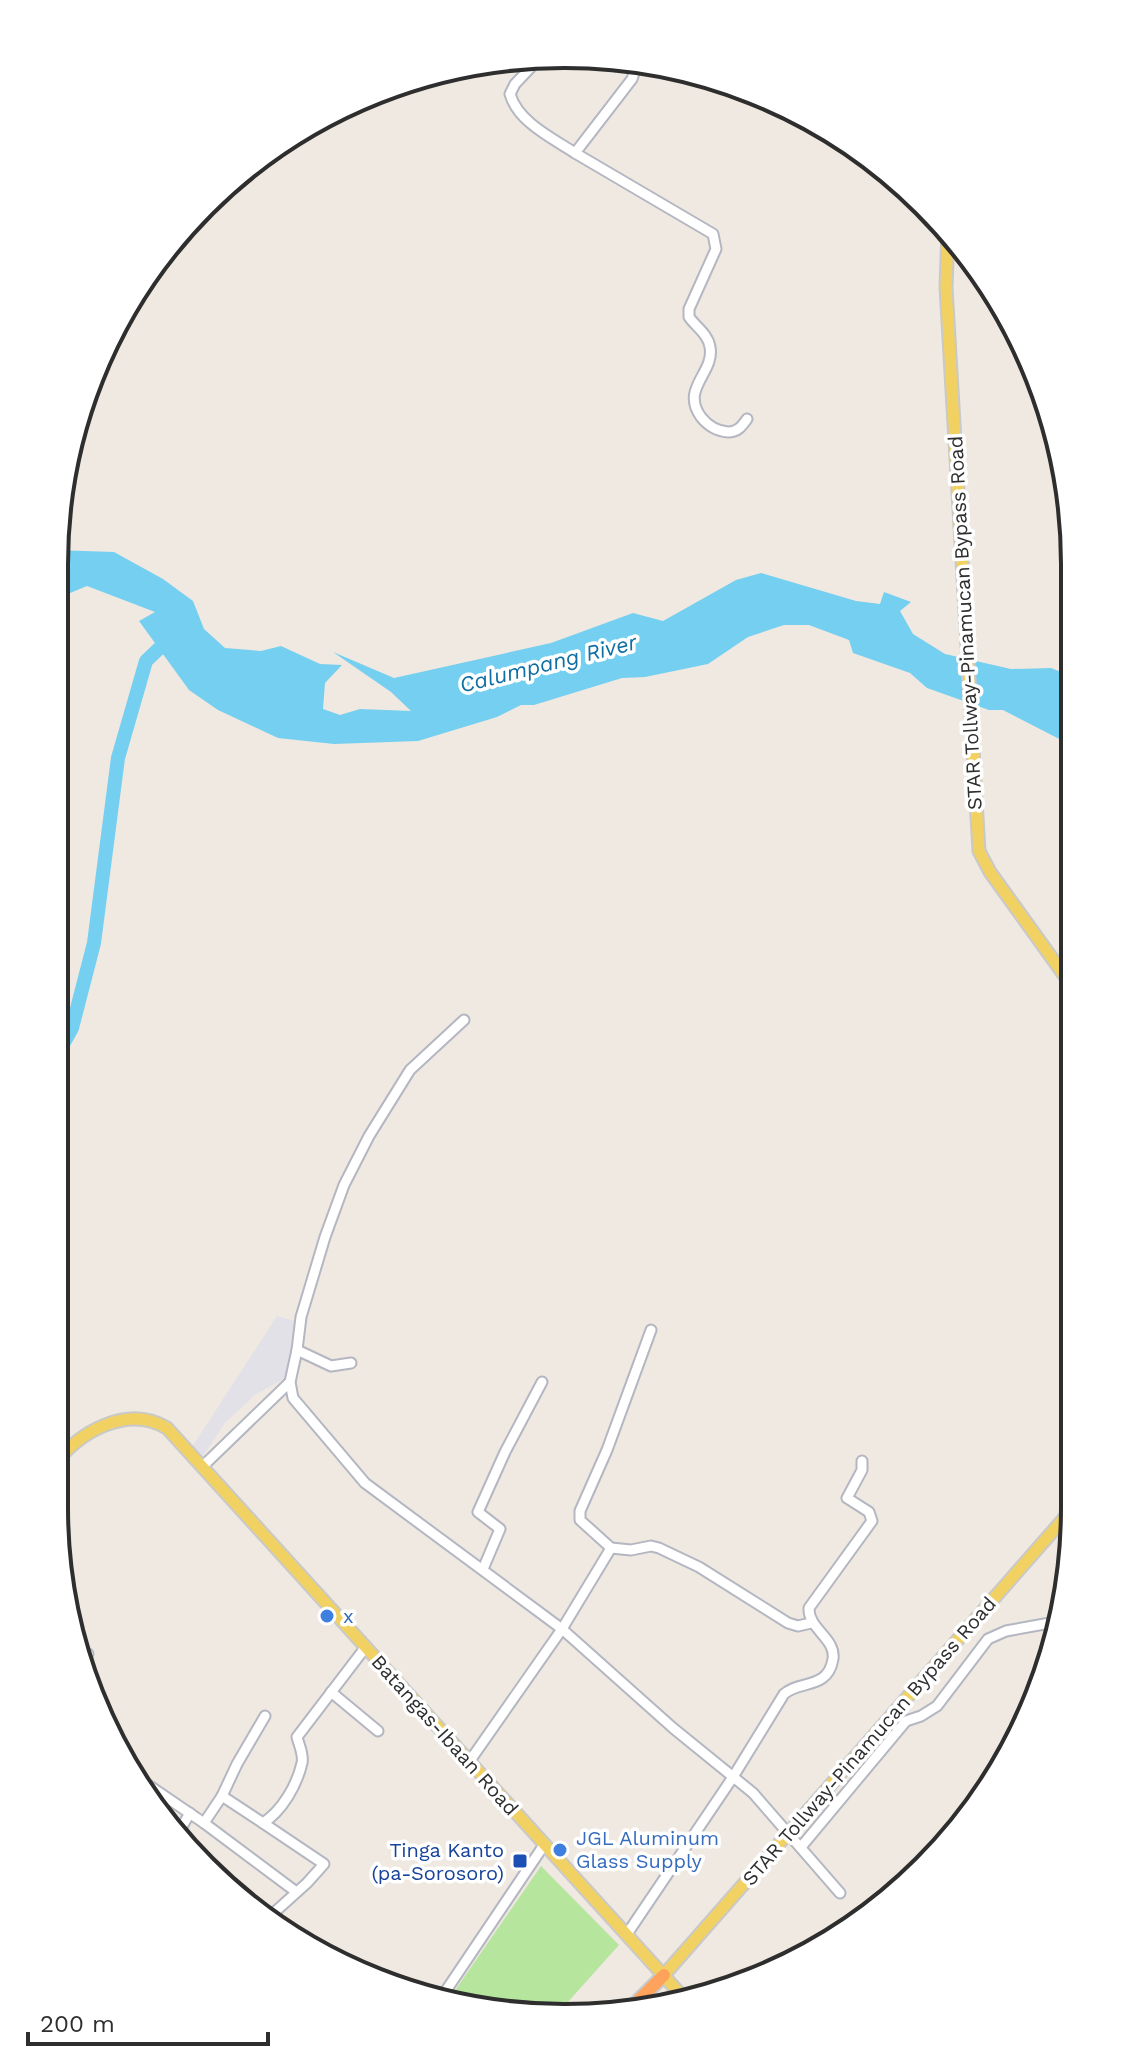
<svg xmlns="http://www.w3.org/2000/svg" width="1129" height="2072" font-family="'Work Sans',sans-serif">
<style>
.industrial{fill:#e3e1e8}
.green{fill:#b6e59e}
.water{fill:#75cff0}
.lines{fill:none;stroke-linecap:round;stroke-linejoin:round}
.river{stroke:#75cff0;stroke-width:14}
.minor-casing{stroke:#b4b7c1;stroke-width:13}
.major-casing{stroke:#c9c9c9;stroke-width:15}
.highway-casing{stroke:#c9c9c9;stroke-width:16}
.minor{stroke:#fff;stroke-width:9}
.major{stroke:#f2d163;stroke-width:11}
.highway{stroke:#ffa35c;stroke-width:12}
.shop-dot{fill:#3f7fe0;stroke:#fff;stroke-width:3}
.transit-dot{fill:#1a4fb4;stroke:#fff;stroke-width:3}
.labels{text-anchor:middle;stroke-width:7;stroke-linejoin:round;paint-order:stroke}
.street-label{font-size:20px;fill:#2e2e2e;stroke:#fff}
.shop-label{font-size:20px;fill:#366cbe;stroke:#fff;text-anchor:start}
.transit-label{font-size:20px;fill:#164399;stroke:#fff;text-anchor:end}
.water-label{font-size:22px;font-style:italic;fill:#0d6fa3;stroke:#fff}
.rim{fill:none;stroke:#2e2e2e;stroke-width:4}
</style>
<rect width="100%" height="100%" fill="#efe9e1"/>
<polygon class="industrial" points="277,1316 298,1322 288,1377 256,1394 225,1423 203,1456 192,1447"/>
<polygon class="green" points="541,1866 619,1945 558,2013 447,2002"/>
<polygon class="water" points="55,550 114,552 163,579 193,601 204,629 225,648 261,651 281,646 320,664 342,665 325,683 323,709 340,715 360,709 411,711 391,692 333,652 394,678 551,643 633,613 663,621 736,580 761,573 856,601 880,604 884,592 911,602 900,611 913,634 945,654 1011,669 1051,668 1071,676 1071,745 1003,710 989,710 927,688 910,673 853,653 849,640 809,625 784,625 748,637 708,664 645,677 622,678 534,705 521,705 497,717 418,741 334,744 278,738 218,710 189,690 139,621 155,612 87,586 58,598 55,607"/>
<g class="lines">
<polyline class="river" points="54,1060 72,1028 94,943 118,758 146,661 170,638"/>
<g class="minor-casing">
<g id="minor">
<path d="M533,65l-18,19 -5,10c8,28 42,44 65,59l57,-74 6,-18"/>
<path d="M575,153l138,81 3,15 -27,60v8c7,10 19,17 21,30 5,26 -30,41 -9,70 7,9 15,14 27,15 10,0 14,-6 19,-13"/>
<polyline points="297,1350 331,1366 351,1363"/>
<polyline points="290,1382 293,1398 365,1483 562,1629 673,1728 753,1793 840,1893"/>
<polyline points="202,1467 290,1382 297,1350 301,1317 325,1237 344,1185 369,1136 410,1070 464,1020"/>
<polyline points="611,1548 631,1550 651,1546 659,1548 699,1567 788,1623 798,1626 811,1623"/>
<polyline points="483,1569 500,1529 478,1512 505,1452 542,1382"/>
<polyline points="80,1666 88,1654"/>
<polyline points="331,1692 378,1731"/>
<polyline points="469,1762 562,1629 611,1548 580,1520 580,1511 607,1450 651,1330"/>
<polyline points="138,1778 204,1823 295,1891"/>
<polyline points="222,1796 237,1764 265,1716"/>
<polyline points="204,1823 222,1796 263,1823"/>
<polyline points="177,1835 190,1813"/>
<polyline points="801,1847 906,1721 921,1716 937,1706 988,1639 1006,1631 1061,1621"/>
<path d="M267,1919l40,-36 17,-19 -61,-41c19,-12 34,-38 39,-60 2,-8 -3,-18 -5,-26l68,-89"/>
<path d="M627,1934l106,-157 51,-83c15,-14 44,-4 49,-35 3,-21 -25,-30 -24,-51l63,-87 -3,-9 -22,-14 15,-28v-9"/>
<polyline points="439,2001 544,1845"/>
</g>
</g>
<g class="major-casing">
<g id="major">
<polyline points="948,231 946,287 979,851 990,872 1072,986"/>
<path d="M54,1465c25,-33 73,-61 113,-37l516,569"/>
<polyline points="664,1975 1074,1507"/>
</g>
</g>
<g class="highway-casing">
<polyline id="highway" points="629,2010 664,1975"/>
</g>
<use href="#minor" class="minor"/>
<use href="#major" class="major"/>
<use href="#highway" class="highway"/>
</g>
<g class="shop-dot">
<circle cx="327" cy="1616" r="8"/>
<circle cx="560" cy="1850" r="8"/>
</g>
<rect class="transit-dot" x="512" y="1853" width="16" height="16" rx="4"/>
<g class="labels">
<g class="street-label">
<text transform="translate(965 623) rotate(-93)" y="7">STAR Tollway-Pinamucan Bypass Road</text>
<text transform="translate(445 1735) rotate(48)" y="7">Batangas-Ibaan Road</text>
<text transform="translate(869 1741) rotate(-49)" y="7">STAR Tollway-Pinamucan Bypass Road</text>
</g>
<g class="shop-label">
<text x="343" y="1623">x</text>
<text x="576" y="1845">JGL Aluminum<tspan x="576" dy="23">Glass Supply</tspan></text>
</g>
<g class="transit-label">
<text x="504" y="1857">Tinga Kanto<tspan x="504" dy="23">(pa-Sorosoro)</tspan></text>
</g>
<g class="water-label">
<text transform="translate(548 663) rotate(-14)" y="8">Calumpang River</text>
</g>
</g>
<path d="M0 0H1129V2072H0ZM564 68H565A496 496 0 0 1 1061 564V1508A496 496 0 0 1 565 2004H564A496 496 0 0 1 68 1508V564A496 496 0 0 1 564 68Z" fill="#fff" fill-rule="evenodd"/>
<path class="rim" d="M564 68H565A496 496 0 0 1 1061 564V1508A496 496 0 0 1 565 2004H564A496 496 0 0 1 68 1508V564A496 496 0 0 1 564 68Z"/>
<path d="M28 2032v12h240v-12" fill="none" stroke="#2e2e2e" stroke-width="4"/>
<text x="40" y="2032" font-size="24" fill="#2e2e2e" stroke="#ffffff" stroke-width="6" paint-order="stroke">200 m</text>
</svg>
